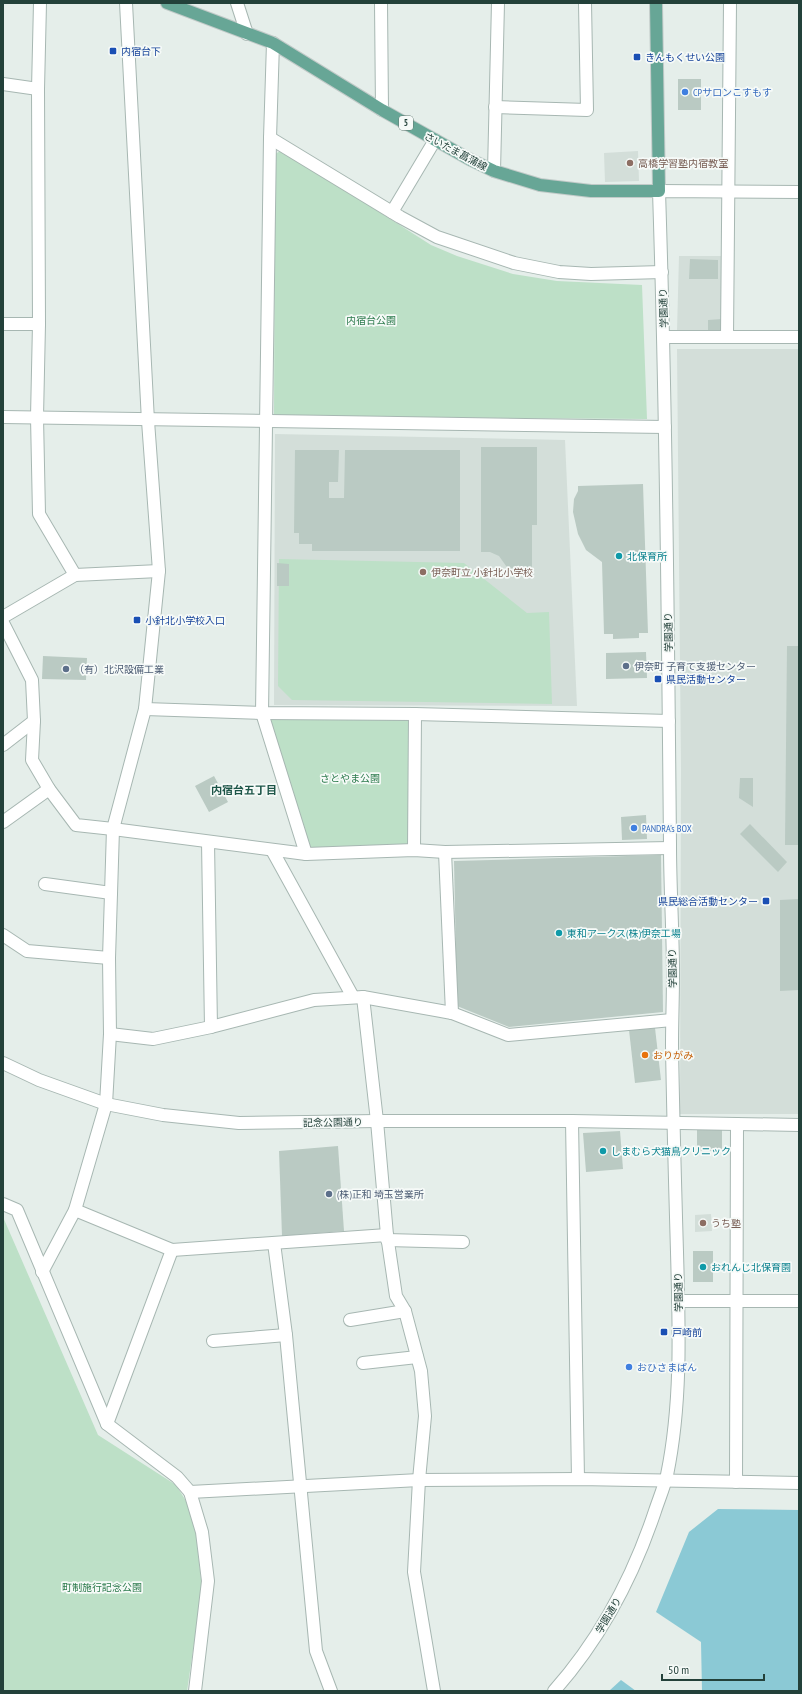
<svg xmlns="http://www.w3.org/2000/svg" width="802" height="1694" font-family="'PT Sans Narrow','Noto Sans JP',sans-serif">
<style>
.built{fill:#d3ded9}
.green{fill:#bde0c7}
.water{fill:#8bc9d5}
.building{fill:#bacac3}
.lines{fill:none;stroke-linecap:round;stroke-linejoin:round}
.minor-casing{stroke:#a7b7b2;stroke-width:14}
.major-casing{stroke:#c1cac8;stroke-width:14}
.minor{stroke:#fff;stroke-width:12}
.major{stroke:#67a696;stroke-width:12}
.transit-dot{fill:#1a4fb4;stroke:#f6faf8;stroke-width:1.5}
.shop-dot{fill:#3f7fe0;stroke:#f6faf8;stroke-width:1.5}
.education-dot{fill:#8d6e63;stroke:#f6faf8;stroke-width:1.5}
.culture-dot{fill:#0f9aa8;stroke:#f6faf8;stroke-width:1.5}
.service-dot{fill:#5c6f8a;stroke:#f6faf8;stroke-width:1.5}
.food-dot{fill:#e8710a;stroke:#f6faf8;stroke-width:1.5}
.labels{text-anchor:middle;stroke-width:3.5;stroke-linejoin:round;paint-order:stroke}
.shield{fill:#f6faf8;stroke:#627873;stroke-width:1}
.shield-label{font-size:9px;font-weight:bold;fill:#23413a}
.transit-label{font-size:10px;fill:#164399;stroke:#f6faf8;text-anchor:start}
.shop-label{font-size:10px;fill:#366cbe;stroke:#f6faf8;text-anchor:start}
.street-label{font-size:10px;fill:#23413a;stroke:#f6faf8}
.education-label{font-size:10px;fill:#785e54;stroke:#f6faf8;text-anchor:start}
.park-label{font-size:10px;fill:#2b7a4b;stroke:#f6faf8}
.culture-label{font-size:10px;fill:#0d838f;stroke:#f6faf8;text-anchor:start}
.service-label{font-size:10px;fill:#4e5e75;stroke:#f6faf8;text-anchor:start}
.food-label{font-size:10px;fill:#c56008;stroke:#f6faf8;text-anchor:start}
.neighbourhood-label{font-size:11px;font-weight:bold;fill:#1d5548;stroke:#f6faf8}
</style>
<rect width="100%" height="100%" fill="#e5eeea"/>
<g class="built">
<polygon points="638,151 639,181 605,182 604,153"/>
<polygon points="679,256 723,256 724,332 677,331"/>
<polygon points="677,349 799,349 799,1114 680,1114 681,769"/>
<polygon points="275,434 565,440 577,706 274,705"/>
<polygon points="711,1214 712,1231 695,1232 695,1215"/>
</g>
<g class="green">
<polygon points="282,150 431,245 457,256 513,274 557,281 642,285 647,419 274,416 275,154"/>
<polygon points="279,559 464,563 527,613 549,612 552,704 292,700 278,686"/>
<polygon points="262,713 415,714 414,850 306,854"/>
<polygon points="3,1217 98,1435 176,1485 186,1501 196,1533 202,1589 187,1691 3,1691"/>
</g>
<g class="water">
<polygon points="718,1509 799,1510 799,1691 702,1691 701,1642 656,1612 689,1532"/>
<polygon points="621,1680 636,1691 609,1691"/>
</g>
<g class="building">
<rect x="678" y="79" width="23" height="31"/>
<polygon points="690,259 718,260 718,279 689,279"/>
<polygon points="722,319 722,331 708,331 708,320"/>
<polygon points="481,447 537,447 537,525 532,525 532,573 511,573 499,556 490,552 481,552"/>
<polygon points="295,450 339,450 338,482 329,482 329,498 344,498 345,450 460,450 460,551 312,551 312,544 299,544 299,533 294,533"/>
<polygon points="643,484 648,633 639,633 639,638 613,639 613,634 604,634 602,562 586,550 578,534 573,512 574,499 578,491 578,486"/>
<polygon points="277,563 289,564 289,586 277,586"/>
<polygon points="787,646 799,646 799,845 785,845"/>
<polygon points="646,652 647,678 606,679 606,653"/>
<polygon points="43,656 87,658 86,680 42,679"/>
<polygon points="214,776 228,802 209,812 195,786"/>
<polygon points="740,778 753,778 753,807 739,798"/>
<polygon points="646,815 647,839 622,840 621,817"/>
<polygon points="750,824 787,862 778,872 740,834"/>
<polygon points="661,855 663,1012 509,1027 457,1006 454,861"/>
<polygon points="799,899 799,990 780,991 780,900"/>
<polygon points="655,1028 661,1080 635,1083 629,1030"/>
<polygon points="722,1129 722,1151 697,1151 697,1130"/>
<polygon points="620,1131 623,1169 586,1172 583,1133"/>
<polygon points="338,1146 344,1231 282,1236 279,1151"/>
<rect x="693" y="1251" width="20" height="31"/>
</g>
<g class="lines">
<g class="minor-casing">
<g id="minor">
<polyline points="40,3 38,89 39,324 37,417 39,514 75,575"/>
<polyline points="237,3 247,34"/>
<polyline points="381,3 382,110"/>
<polyline points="273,43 270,138 262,713 306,854"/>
<polyline points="3,84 38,89"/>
<polyline points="495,107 587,110 585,3"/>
<polyline points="270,138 400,217 437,237 514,263 559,272 591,274 662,272"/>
<polyline points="494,171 498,3"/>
<polyline points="392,212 435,140"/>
<polyline points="3,324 39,324"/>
<polyline points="664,337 799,337"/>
<polyline points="727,337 730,3"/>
<polyline points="3,417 665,427"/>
<polyline points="3,617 75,575 159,571"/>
<polyline points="3,623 32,680 34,721 32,760 49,789 76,825 113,829 306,854 414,850 445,852 670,848"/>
<polyline points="145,709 262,713 415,714 669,721"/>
<polyline points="3,745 34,721"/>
<polyline points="3,822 49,789"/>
<polyline points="208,842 211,1027"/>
<polyline points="272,850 353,997"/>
<polyline points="414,850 415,714"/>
<polyline points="445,852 452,1013"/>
<polyline points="45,884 111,893"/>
<polyline points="3,935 27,951 109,958"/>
<polyline points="363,997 377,1121 387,1235 396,1296 405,1311 421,1371 425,1416 419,1480 414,1572 434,1691"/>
<polyline points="110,1034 153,1039 211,1027 314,1000 363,997 452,1013 508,1035 672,1020"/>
<polyline points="3,1063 39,1080 106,1104 163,1115 239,1123 377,1121 572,1121 799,1125"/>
<polyline points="572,1121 578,1479"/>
<polyline points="3,1204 17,1210 107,1424 177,1477 190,1492 202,1532 208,1581 195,1691"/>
<polyline points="75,1210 172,1250 387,1235"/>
<polyline points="387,1240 463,1242"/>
<polyline points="274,1243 286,1335 316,1651 331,1691"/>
<polyline points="42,1272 75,1210 106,1104 110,1034 109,958 113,829 145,709 159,571 148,421 126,3"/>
<polyline points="678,1301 799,1301"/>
<polyline points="350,1320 405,1311"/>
<polyline points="213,1341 286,1335"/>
<polyline points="363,1363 417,1357"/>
<polyline points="107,1424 172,1250"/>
<polyline points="736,1482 737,1124"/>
<polyline points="190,1492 419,1480 578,1479 799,1483"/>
<path d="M554,1691c46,-52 79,-114 101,-180 4,-12 9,-24 12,-36 15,-73 12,-148 10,-223 -2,-69 -4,-138 -5,-207 0,-23 1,-47 1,-70 0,-43 -3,-87 -3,-130 -2,-218 -4,-437 -11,-654l140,1"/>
</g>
</g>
<g class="major-casing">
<polyline id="major" points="167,3 273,43 382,110 469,159 494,171 540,185 591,191 659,191 656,3"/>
</g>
<use href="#minor" class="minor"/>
<use href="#major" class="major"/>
</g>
<g class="transit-dot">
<rect x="109" y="47" width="8" height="8" rx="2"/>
<rect x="633" y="53" width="8" height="8" rx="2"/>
<rect x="133" y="616" width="8" height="8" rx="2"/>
<rect x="654" y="675" width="8" height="8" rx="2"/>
<rect x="762" y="897" width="8" height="8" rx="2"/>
<rect x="660" y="1328" width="8" height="8" rx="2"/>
</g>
<g class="shop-dot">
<circle cx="685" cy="92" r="4"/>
<circle cx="634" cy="828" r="4"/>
<circle cx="629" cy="1367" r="4"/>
</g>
<g class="education-dot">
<circle cx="630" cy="163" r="4"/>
<circle cx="423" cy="572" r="4"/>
<circle cx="703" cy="1223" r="4"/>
</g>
<g class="culture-dot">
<circle cx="619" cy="556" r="4"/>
<circle cx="559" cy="933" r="4"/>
<circle cx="603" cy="1151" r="4"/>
<circle cx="703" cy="1267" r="4"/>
</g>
<g class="service-dot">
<circle cx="626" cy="666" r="4"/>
<circle cx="66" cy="669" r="4"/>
<circle cx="329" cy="1194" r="4"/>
</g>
<circle class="food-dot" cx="645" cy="1055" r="4"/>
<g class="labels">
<rect class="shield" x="399" y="116" width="14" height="14" rx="3"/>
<g class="shield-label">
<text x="406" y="126">5</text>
</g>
<g class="transit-label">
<text x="121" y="55">内宿台下</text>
<text x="645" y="61">きんもくせい公園</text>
<text x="145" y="624">小針北小学校入口</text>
<text x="666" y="683">県民活動センター</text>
<text x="758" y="905" text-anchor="end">県民総合活動センター</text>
<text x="672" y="1336">戸崎前</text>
</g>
<g class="shop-label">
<text x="693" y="96">CPサロンこすもす</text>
<text x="642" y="832">PANDRA's BOX</text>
<text x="637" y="1371">おひさまぱん</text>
</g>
<g class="street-label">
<text transform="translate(456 151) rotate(28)" y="4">さいたま菖蒲線</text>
<text transform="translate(663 308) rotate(-92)" y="4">学園通り</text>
<text transform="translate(668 632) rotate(-91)" y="4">学園通り</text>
<text transform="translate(672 968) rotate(-91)" y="4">学園通り</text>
<text transform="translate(333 1122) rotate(-1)" y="4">記念公園通り</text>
<text transform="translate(678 1292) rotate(-91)" y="4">学園通り</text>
<text transform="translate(608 1615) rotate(-59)" y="4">学園通り</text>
</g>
<g class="education-label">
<text x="638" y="167">高橋学習塾内宿教室</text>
<text x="431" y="576">伊奈町立 小針北小学校</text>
<text x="711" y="1227">うち塾</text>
</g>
<g class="park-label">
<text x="371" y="324">内宿台公園</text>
<text x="350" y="782">さとやま公園</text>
<text x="102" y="1591">町制施行記念公園</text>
</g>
<g class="culture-label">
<text x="627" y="560">北保育所</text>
<text x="567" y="937">東和アークス(株)伊奈工場</text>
<text x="611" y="1155">しまむら犬猫鳥クリニック</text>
<text x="711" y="1271">おれんじ北保育園</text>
</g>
<g class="service-label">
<text x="634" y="670">伊奈町 子育て支援センター</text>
<text x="74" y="673">（有）北沢設備工業</text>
<text x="337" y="1198">(株)正和 埼玉営業所</text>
</g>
<g class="food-label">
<text x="653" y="1059">おりがみ</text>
</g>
<g class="neighbourhood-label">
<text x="244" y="794">内宿台五丁目</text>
</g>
</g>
<rect width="802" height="1694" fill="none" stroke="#23413a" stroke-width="8"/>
<path d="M662 1674v6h102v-6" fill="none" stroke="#23413a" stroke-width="2"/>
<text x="668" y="1674" font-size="12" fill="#23413a" stroke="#f6faf8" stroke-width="3" paint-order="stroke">50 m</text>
</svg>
